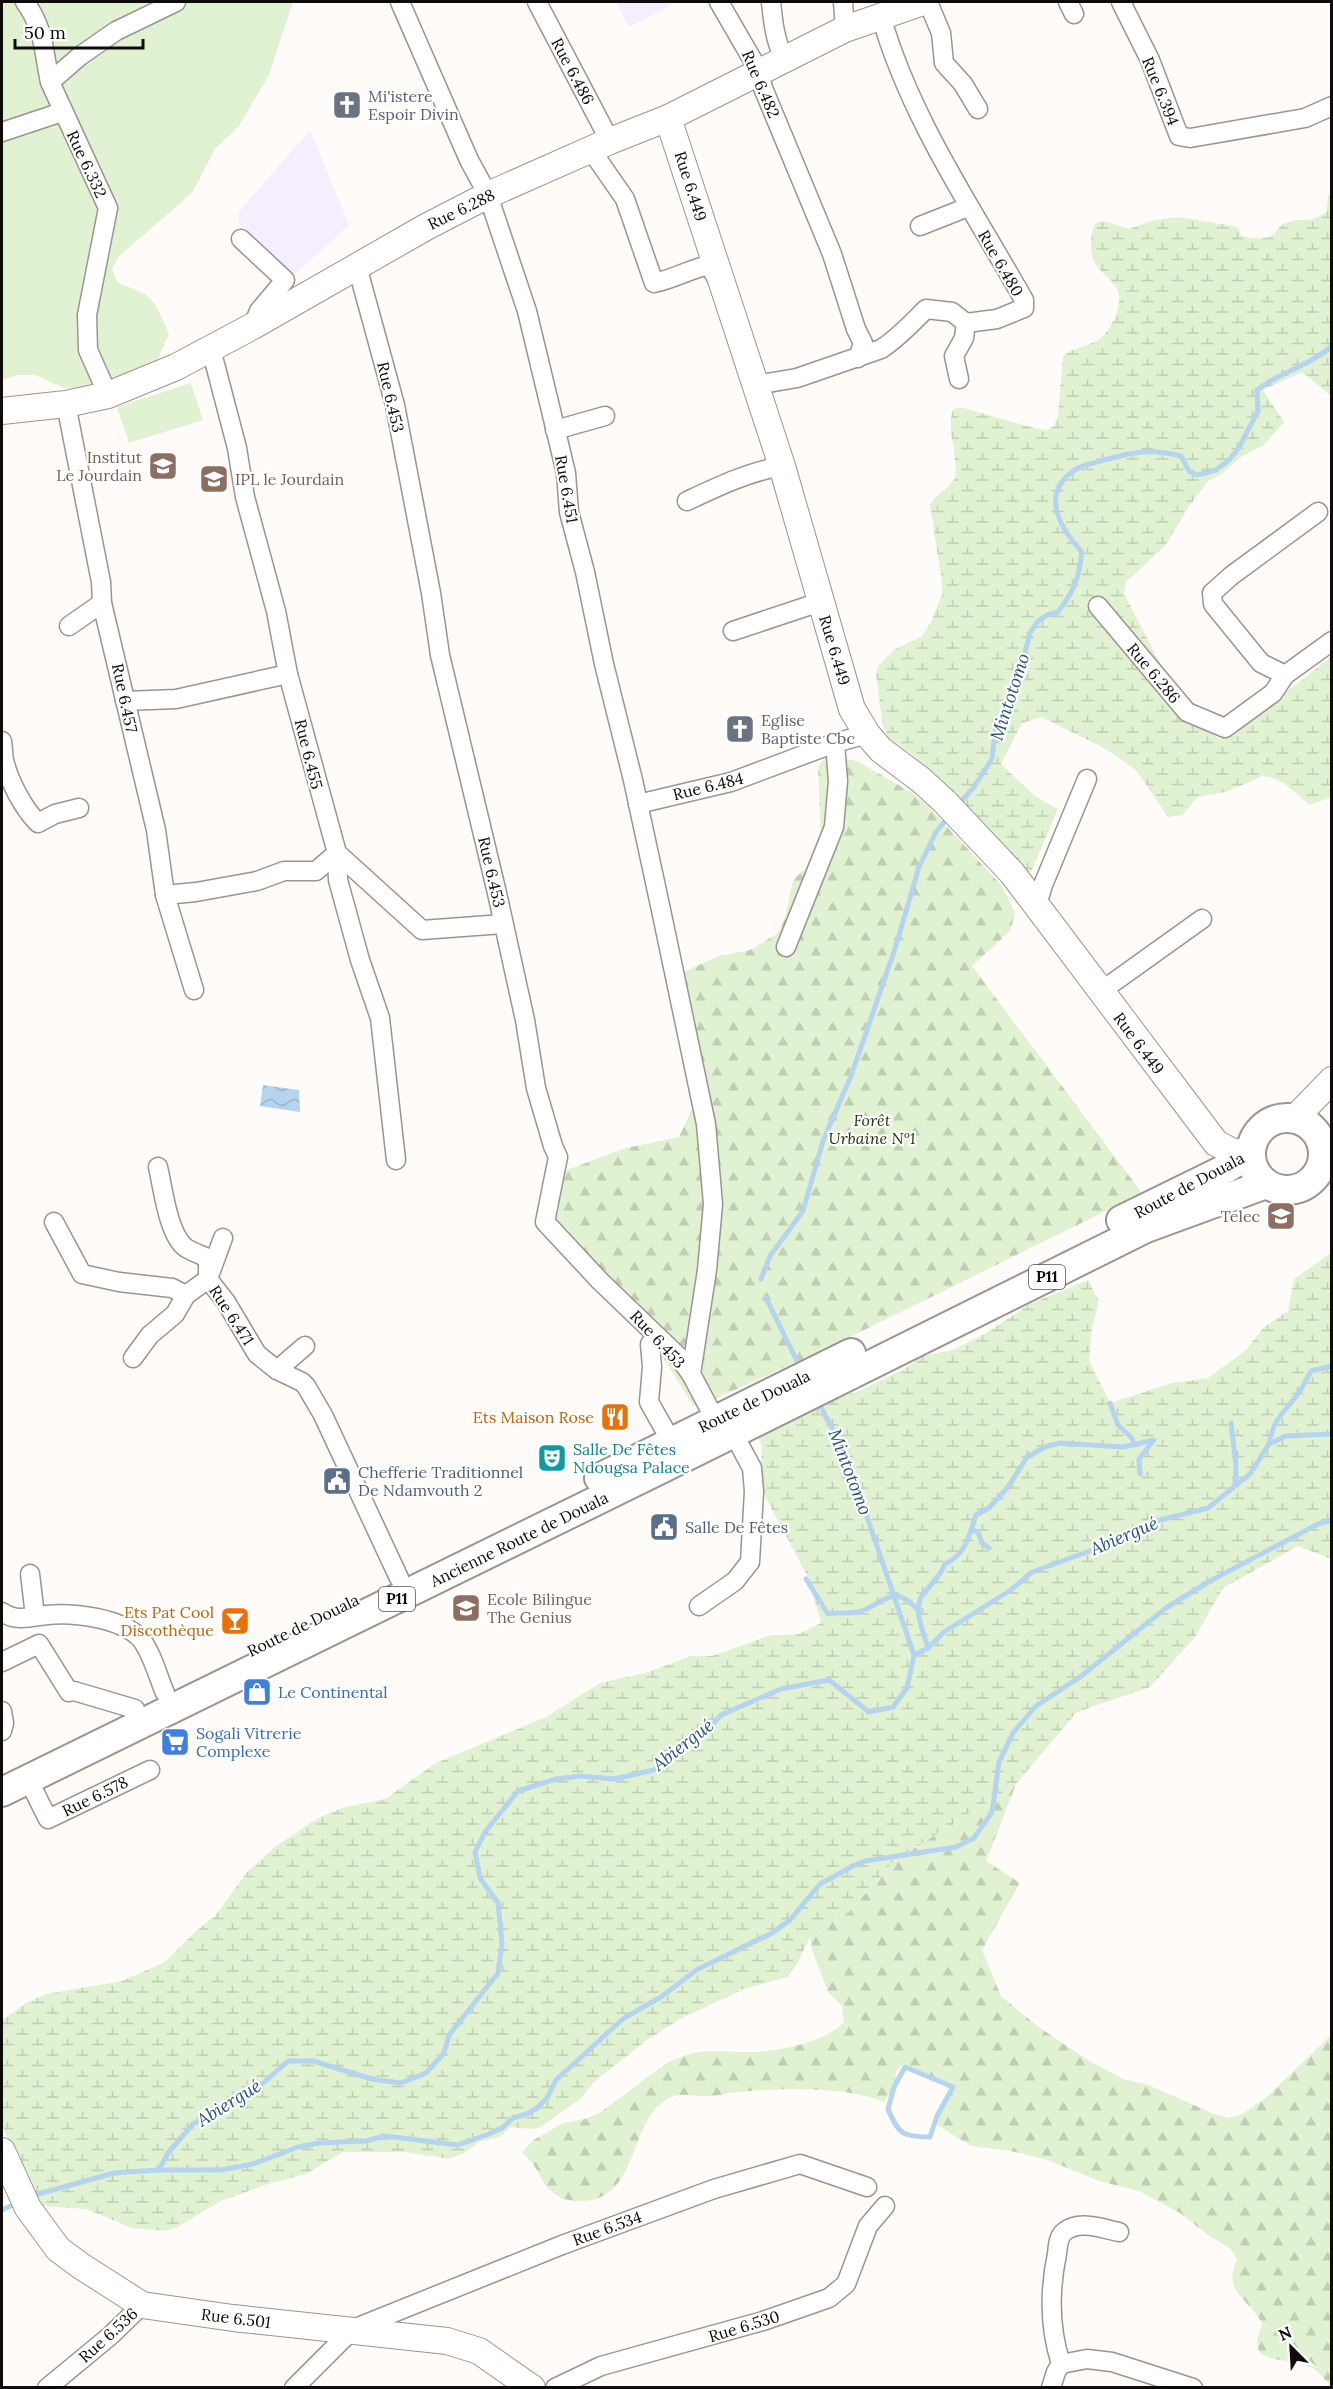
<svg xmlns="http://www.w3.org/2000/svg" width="1333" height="2389" font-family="Lora,serif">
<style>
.education{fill:#f6edfe}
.green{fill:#e1f2d2}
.forest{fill:url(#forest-firs)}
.wetland{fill:url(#wetland-marsh)}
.water{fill:url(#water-waves)}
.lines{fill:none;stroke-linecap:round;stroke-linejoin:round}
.stream{stroke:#b4d4f0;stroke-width:5}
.street-casing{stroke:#9c9490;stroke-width:21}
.secondary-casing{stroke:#9c9490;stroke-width:28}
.primary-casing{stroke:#9c9490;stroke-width:32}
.street{stroke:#fff;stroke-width:18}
.secondary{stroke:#fff;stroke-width:26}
.primary{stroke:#fff;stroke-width:28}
.labels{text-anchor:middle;stroke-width:4.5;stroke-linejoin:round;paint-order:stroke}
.shield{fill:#fff;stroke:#565454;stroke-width:1.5}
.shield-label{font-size:15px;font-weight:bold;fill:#0e0b0a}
.street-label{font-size:16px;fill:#0e0b0a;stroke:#fff}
.worship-label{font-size:16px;fill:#5b616d;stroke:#fff;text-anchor:start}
.education-label{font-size:16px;fill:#785e54;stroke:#fff;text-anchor:end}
.park-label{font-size:16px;font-style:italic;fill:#213600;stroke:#fff}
.food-label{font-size:16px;fill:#c56008;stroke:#fff;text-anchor:end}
.culture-label{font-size:16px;fill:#0d838f;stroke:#fff;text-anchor:start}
.service-label{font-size:16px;fill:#4e5e75;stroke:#fff;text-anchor:start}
.shop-label{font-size:16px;fill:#366cbe;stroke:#fff;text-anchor:start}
.water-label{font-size:18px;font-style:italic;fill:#235379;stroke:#fff}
</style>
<defs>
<pattern id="forest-firs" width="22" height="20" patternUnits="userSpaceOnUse" patternTransform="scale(1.5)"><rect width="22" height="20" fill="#e1f2d2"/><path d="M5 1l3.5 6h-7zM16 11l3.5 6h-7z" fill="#c0ceb3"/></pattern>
<pattern id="wetland-marsh" width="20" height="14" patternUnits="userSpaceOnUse" patternTransform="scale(1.5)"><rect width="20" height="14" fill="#e1f2d2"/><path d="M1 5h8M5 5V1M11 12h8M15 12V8" fill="none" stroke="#c0ceb3"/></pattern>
<pattern id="water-waves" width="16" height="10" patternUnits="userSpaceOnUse" patternTransform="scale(1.5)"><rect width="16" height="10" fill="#b4d4f0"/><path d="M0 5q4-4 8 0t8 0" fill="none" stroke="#9ab5cc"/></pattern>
</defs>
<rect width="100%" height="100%" fill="#fefbf9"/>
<g class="education">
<polygon points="616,2 677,2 629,27"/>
<polygon points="310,130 349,225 294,275 239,224 239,212"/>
</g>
<g class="green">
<path d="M2,2h291l-24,73 -30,51 -24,23 -23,44 -73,63 -7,13 6,14c36,13 36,15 51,51l-13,29 -60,25h-32l-29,-13h-18l-15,5z"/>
<polygon points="191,383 203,420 129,443 117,407"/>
</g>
<g class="forest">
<polygon points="833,756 857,761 909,791 926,804 1002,886 1015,913 1010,931 972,966 1142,1193 828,1348 699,1406 693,1406 655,1344 547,1221 557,1183 567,1170 626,1148 679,1137 700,1092 679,974 719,956 750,950 778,933 785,918 793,880 811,863 821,842 818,767 825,758"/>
<path d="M1016,1784l-30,77 34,22 -38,67 19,46 35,29 50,34 39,21 21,4 66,29 17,5 15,-5 24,-17 63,-61v351c-6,-6 -13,-16 -21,-19 -16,-8 -38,-4 -51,-15l-2,-11 5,-18c-14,-25 -40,-32 -25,-63l-6,-11 -23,-14 -28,-22 -41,-22 -40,-10 -51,-21 -37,-9 -40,-5 -35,-22c2,-14 14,-26 14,-40l-46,-20 -7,5 -4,20 -9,13c-44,-17 -107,-14 -154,-9 -7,1 -15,3 -22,3 -12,1 -26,-4 -37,1 -44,20 -30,104 -90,104 -14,0 -22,-2 -32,-12 -6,-5 -8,-13 -12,-19 -4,-7 -10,-12 -15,-18l10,-11 31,-18 22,-4 16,-7 64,-48c9,-5 20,-9 30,-11 16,-3 32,-1 47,-1 30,1 81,-8 102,-30l-2,-16 -14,-14 -16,-42 -2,-13 18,-9 6,-9 13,-5 47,-53z"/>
</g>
<g class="wetland">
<path d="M1331,193v203l-29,-24 -39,18 21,32 -20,23 -23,12 -21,18 -12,6 -20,27 -23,38 -39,36 -2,12c25,46 55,115 95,145l8,-1 10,-12 33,-21 61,-48v140l-21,8 -25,-21 -14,-7 -8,-1 -37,16 -29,5 -14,18 -15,2 -32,-47 -32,-22 -63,-31 -19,6 -21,41 35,33 22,12 -27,63 -4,1 -34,-38 -78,-78 -25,-18 -7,-12 -7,-53 2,-8 17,-17 26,-12 10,-15 11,-27v-13l-12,-77c5,-12 23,-17 25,-29 3,-21 -8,-42 -3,-64l4,-4h8l70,20 13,2 7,-4 4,-11 5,-59c11,-10 27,-9 38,-18 7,-6 12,-16 15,-24 2,-7 5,-15 2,-23 -10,-19 -28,-21 -27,-47 0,-9 1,-15 6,-22l7,-1 25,8 22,-8 19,-3h15l48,8 6,2 1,7c9,3 24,6 32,0 6,-3 6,-9 14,-12 11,-5 20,-2 27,-4 5,-2 8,-5 13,-6l2,-15z"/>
<polygon points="1331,1253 1331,1559 1298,1546 1223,1588 1195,1637 1150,1687 1077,1712 1016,1784 894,1861 847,1914 834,1919 828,1928 810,1937 797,1964 787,1977 744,1989 680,2019 647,2040 595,2081 581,2098 541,2127 532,2129 511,2127 499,2137 479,2142 464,2153 449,2159 405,2152 343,2152 306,2174 268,2184 221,2201 176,2228 164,2231 132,2228 86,2209 44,2206 30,2200 2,2124 2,2020 26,2003 46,1994 122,1981 165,1962 195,1932 215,1916 248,1871 275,1847 318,1818 342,1808 385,1799 436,1763 546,1717 600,1683 649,1672 691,1656 712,1656 768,1636 799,1634 821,1623 808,1577 760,1487 762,1447 756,1430 781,1416 859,1391 906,1368 922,1356 953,1350 983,1335 1030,1304 1088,1280 1099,1301 1092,1328 1089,1360 1110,1403 1172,1383 1208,1378 1246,1350 1263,1328 1288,1311 1294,1279"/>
</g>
<polygon class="water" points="263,1085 299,1090 300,1112 260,1106"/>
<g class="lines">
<g class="stream">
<path d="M958,805l16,-18 18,-28 3,-27 27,-68 8,-31 8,-12 9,-6 11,-3c17,-22 20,-32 24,-60 -24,-26 -43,-61 -4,-84 8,-4 18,-5 26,-8 29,-8 47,-12 77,-4l8,15 8,4 19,-5 13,-10 9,-11 20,-38 -1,-21c23,-18 52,-24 75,-44"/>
<polyline points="761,1279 770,1256 803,1211 823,1141 851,1076 895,949 919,867 936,832 948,817"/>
<polyline points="766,1298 801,1369"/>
<polyline points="818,1402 845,1452 914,1655"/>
<polyline points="1110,1403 1118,1425 1132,1438 1134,1445"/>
<polyline points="1231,1423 1236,1465 1235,1485"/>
<path d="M1269,1444c4,-27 17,-32 30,-52 5,-7 8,-14 12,-21l21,-5"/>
<polyline points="1140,1474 1139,1459 1153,1441"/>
<polyline points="971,1529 978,1532 982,1543 989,1548"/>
<path d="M806,1579l22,35c10,-2 19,0 29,-2 25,-4 33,-32 60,-3"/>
<path d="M928,1648c-4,-15 -16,-39 -5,-54 8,-10 17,-17 22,-30 21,-10 24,-28 31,-49l13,-7 19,-21 19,-30 18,-10 15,-4 63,4 31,-7"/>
<path d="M905,2067l48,20 -16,29 -7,21c-28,-1 -31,-2 -42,-28l6,-22z"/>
<polyline points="159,2170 168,2153 193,2124 254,2091 288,2061 313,2061 372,2079 401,2083 426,2073 444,2053 449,2035 498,1973 502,1944 498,1903 480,1878 475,1852 485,1832 518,1791 556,1779 580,1776 614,1779 654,1770 684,1744 713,1724 721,1715 781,1689 829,1680 869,1712 893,1707 907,1688 914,1655 928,1648 944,1632 1011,1590 1032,1572 1101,1547 1152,1522 1208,1508 1250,1474 1269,1444 1286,1436 1332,1434"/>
<polyline points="31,2196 114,2173 159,2170 221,2170 253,2164 298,2147 319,2143 366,2141 385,2136 458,2145 489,2134 502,2128 513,2118 527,2114 537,2108 547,2098 556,2080 624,2018 661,1997 698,1969 772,1933 790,1920 820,1884 853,1866 865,1861 956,1847 974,1838 992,1812 999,1762 1013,1733 1036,1706 1080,1677 1166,1608 1210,1581 1318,1524 1332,1520"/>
<polyline points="2,2210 17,2203"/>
</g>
<g class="street-casing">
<g id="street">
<path d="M25,2c20,28 18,48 25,80"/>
<polyline points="400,2 469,160 488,195 527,311 566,473 569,512 585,572 604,664 633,780 661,910 706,1124 713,1204 707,1270 691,1374"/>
<polyline points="537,2 610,141"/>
<polyline points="719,2 759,71 763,88 832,254 856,329 863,343 858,358"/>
<path d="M771,2c2,20 4,38 13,57"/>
<polyline points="843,2 845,29"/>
<polyline points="928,2 941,33 944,63 963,84 978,109"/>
<polyline points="1068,2 1074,14"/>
<polyline points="1121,2 1150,60 1179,136 1190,138 1305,118 1332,106"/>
<polyline points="2,132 62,112"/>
<path d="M591,150l34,49 29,84c20,-4 36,-14 55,-18l8,14"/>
<polyline points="920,226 968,207"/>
<polyline points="241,239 285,280 259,311 253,326"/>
<polyline points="357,266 395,405 431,593 440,655 497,893 525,1020 536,1088 553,1146 558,1157 545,1222 600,1281 678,1356 691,1374 715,1419"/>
<polyline points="211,349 237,448 245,497 276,611 288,674 337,853 338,880 360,960 380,1018 396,1160"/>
<polyline points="959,379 954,356 964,338 966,323"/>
<path d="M756,385l41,-7 84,-29c16,-10 31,-26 45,-40l26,3 14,11 31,-4 27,-11v-8c-52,-92 -114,-182 -143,-284"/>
<polyline points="108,395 88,350 87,315 108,208 50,82 80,56 116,31 176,2"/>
<polyline points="66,404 101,582 102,603 156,830 165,895 194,990"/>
<polyline points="555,430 605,416"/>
<path d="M687,501c32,-15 61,-29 95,-35"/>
<polyline points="1098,606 1187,712 1225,728 1273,693 1285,675 1332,641"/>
<polyline points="69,626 102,603"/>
<polyline points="733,631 820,602"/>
<polyline points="1285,675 1261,663 1213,604 1212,593 1231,576 1318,512"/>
<polyline points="125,701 176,699 288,674"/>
<path d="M2,741c1,6 1,13 2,19 5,21 19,48 34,63l17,-9 24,-6"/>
<polyline points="638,804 731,782 835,743 867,734"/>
<polyline points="165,895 196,892 257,881 284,871 316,871 337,853 422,930 503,924"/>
<polyline points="1037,905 1043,885 1087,779"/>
<polyline points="786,947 834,827 838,781 835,743"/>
<polyline points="1100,992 1202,919"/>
<path d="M158,1167c5,21 10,68 28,81 7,4 15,7 22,10v21l18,23 31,52 20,16 25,12 4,4 17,29 76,163"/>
<polyline points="54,1222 82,1274 119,1282 172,1288 186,1295 208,1279 223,1238"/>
<polyline points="650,1344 652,1367 649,1402 671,1441"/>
<polyline points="133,1358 150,1335 175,1314 186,1295"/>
<polyline points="277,1370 305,1346"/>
<polyline points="30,1574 35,1616"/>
<polyline points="699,1606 735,1581 750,1562 754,1491 752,1468 733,1433"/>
<path d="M2,1612c14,10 29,5 45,3 26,-3 74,3 93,23 12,14 18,39 25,55"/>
<polyline points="2,1662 39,1644 69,1692 74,1691 135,1709"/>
<polyline points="2,1711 4,1723 2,1731"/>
<polyline points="28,1779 48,1819 150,1770"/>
<path d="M1061,2364c-12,-37 -12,-72 -4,-110 1,-8 1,-17 7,-22 15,-13 39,-3 55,0"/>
<polyline points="47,2388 110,2336 142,2305"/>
<polyline points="294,2388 353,2329 562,2245 714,2189 800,2164 867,2187"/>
<polyline points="555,2388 601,2366 763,2321 829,2298 846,2284 868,2226 885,2206"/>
<polyline points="1051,2388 1056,2372 1061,2364 1087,2359 1112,2362 1193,2388"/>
</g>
</g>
<g class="secondary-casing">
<g id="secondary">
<polyline points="668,118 782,466 852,709 867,734 881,750 921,780 944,801 1012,873 1216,1143 1231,1151 1250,1154"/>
<polyline points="2,411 66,404 108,395 176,367 253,326 426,227 488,195 610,141 668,118 845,29 923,2"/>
<polyline points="1295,1118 1332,1080"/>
<polyline points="2,2151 28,2208 58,2249 81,2266 142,2305 233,2318 447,2341 479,2351 532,2388"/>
</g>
</g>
<g class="primary-casing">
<g id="primary">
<circle cx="1287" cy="1154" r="36"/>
<polyline points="1121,1220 1225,1169 1250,1154"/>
<polyline points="599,1478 851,1353"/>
<polyline points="2,1792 659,1470 1146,1228 1266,1184"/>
</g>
</g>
<use href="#street" class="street"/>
<use href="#secondary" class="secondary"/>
<use href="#primary" class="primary"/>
</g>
<defs>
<g id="church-square" transform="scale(1.5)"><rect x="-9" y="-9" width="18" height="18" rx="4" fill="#6b7280" stroke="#fff"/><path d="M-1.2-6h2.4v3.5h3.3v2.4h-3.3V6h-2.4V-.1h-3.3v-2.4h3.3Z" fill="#fff"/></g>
<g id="school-square" transform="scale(1.5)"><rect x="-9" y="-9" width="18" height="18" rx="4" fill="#8d6e63" stroke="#fff"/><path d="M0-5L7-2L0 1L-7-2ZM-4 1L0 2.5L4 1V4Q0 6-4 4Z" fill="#fff"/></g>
<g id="university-square" transform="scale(1.5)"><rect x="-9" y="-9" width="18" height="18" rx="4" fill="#8d6e63" stroke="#fff"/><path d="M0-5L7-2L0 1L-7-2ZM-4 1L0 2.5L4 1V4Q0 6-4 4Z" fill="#fff"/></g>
<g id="restaurant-square" transform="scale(1.5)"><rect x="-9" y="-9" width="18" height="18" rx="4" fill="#e8710a" stroke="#fff"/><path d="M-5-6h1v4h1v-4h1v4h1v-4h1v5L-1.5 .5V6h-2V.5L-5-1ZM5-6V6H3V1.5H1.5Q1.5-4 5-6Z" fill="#fff"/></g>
<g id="theatre-square" transform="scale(1.5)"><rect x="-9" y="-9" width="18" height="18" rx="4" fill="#0f9aa8" stroke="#fff"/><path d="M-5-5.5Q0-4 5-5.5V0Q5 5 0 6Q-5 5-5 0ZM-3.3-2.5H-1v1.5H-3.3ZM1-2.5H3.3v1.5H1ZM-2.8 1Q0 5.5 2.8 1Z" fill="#fff"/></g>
<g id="civic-square" transform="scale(1.5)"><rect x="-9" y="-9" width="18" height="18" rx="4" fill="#5c6f8a" stroke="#fff"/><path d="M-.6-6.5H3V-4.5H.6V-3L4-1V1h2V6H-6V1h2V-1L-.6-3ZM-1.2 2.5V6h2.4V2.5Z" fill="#fff"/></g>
<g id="bar-square" transform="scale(1.5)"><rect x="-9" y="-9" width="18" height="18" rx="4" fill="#e8710a" stroke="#fff"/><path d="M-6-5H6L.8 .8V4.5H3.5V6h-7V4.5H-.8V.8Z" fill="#fff"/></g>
<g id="shop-square" transform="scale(1.5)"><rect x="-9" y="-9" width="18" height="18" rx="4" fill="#3f7fe0" stroke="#fff"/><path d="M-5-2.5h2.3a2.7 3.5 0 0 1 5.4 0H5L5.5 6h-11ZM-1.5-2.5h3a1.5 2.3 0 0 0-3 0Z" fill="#fff"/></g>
<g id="supermarket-square" transform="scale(1.5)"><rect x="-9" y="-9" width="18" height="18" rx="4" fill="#3f7fe0" stroke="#fff"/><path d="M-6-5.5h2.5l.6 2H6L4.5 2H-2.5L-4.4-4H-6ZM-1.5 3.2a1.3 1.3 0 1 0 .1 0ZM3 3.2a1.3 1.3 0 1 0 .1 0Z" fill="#fff"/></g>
</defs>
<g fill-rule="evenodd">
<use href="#church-square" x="347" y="105"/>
<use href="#school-square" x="163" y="466"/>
<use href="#school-square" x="214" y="479"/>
<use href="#church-square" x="740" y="729"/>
<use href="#university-square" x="1281" y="1216"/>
<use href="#restaurant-square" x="615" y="1417"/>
<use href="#theatre-square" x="552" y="1458"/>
<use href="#civic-square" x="337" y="1481"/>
<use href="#civic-square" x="664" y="1527"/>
<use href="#school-square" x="466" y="1608"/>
<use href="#bar-square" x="235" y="1621"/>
<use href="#shop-square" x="257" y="1692"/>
<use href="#supermarket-square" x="175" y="1742"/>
</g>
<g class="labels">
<g class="shield">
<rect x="1029" y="1265" width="36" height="24" rx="4.5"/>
<rect x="379" y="1587" width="36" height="24" rx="4.5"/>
</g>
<g class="shield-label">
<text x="1047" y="1282">P11</text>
<text x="397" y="1604">P11</text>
</g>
<g class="street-label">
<text transform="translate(573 71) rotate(62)" y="6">Rue 6.486</text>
<text transform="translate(761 84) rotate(67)" y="6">Rue 6.482</text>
<text transform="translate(1161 91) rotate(68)" y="6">Rue 6.394</text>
<text transform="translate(87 164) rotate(65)" y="6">Rue 6.332</text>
<text transform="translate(691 186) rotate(72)" y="6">Rue 6.449</text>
<text transform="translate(461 209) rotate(-26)" y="6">Rue 6.288</text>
<text transform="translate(1001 263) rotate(60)" y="6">Rue 6.480</text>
<text transform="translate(391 397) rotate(77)" y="6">Rue 6.453</text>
<text transform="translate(567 489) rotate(80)" y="6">Rue 6.451</text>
<text transform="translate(835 650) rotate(73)" y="6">Rue 6.449</text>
<text transform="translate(1154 673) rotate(50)" y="6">Rue 6.286</text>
<text transform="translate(125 698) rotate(78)" y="6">Rue 6.457</text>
<text transform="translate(309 754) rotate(76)" y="6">Rue 6.455</text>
<text transform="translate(708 786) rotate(-14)" y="6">Rue 6.484</text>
<text transform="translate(492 872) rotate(77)" y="6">Rue 6.453</text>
<text transform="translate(1139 1043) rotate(53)" y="6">Rue 6.449</text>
<text transform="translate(1189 1185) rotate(-28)" y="6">Route de Douala</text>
<text transform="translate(232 1315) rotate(57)" y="6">Rue 6.471</text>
<text transform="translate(658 1339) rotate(47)" y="6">Rue 6.453</text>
<text transform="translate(754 1401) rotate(-26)" y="6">Route de Douala</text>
<text transform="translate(519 1539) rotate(-26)" y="6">Ancienne Route de Douala</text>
<text transform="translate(303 1625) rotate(-26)" y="6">Route de Douala</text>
<text transform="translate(95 1796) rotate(-26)" y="6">Rue 6.578</text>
<text transform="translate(607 2228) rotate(-20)" y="6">Rue 6.534</text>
<text transform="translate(236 2318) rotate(7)" y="6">Rue 6.501</text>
<text transform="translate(744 2326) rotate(-17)" y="6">Rue 6.530</text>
<text transform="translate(108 2335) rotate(-42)" y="6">Rue 6.536</text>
</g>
<g class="worship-label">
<text x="368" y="102">Mi'istere<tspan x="368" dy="18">Espoir Divin</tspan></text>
<text x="761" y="726">Eglise<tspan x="761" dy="18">Baptiste Cbc</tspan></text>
</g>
<g class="education-label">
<text x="142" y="463">Institut<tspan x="142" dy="18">Le Jourdain</tspan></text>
<text x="235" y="485" text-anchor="start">IPL le Jourdain</text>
<text x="1260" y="1222">Telec</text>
<text x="487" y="1605" text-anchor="start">Ecole Bilingue<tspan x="487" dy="18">The Genius</tspan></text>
</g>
<g class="park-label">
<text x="872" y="1126">Forêt<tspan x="872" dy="18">Urbaine N°1</tspan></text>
</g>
<g class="food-label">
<text x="594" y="1423">Ets Maison Rose</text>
<text x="214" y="1618">Ets Pat Cool<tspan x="214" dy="18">Discothèque</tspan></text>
</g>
<g class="culture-label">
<text x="573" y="1455">Salle De Fêtes<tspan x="573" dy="18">Ndougsa Palace</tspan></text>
</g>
<g class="service-label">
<text x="358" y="1478">Chefferie Traditionnel<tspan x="358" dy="18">De Ndamvouth 2</tspan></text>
<text x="685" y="1533">Salle De Fêtes</text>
</g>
<g class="shop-label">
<text x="278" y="1698">Le Continental</text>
<text x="196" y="1739">Sogali Vitrerie<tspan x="196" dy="18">Complexe</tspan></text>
</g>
<g class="water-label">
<text transform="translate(1010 697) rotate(-72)" y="6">Mintotomo</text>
<text transform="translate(850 1472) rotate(69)" y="6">Mintotomo</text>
<text transform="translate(1124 1536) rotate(-23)" y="6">Abiergué</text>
<text transform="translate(683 1745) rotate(-38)" y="6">Abiergué</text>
<text transform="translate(229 2103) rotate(-32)" y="6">Abiergué</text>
</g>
</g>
<rect width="1333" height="2389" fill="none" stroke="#0e0b0a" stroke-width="6"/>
<g transform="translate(1291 2347) rotate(336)" stroke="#ffffff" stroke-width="4.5" paint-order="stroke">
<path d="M0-4.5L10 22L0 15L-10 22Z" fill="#0e0b0a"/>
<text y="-9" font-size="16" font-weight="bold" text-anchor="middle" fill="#0e0b0a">N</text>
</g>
<path d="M15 39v9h128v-9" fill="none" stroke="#0e0b0a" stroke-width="3"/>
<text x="24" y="39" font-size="18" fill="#0e0b0a" stroke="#ffffff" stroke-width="4.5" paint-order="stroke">50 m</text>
</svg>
